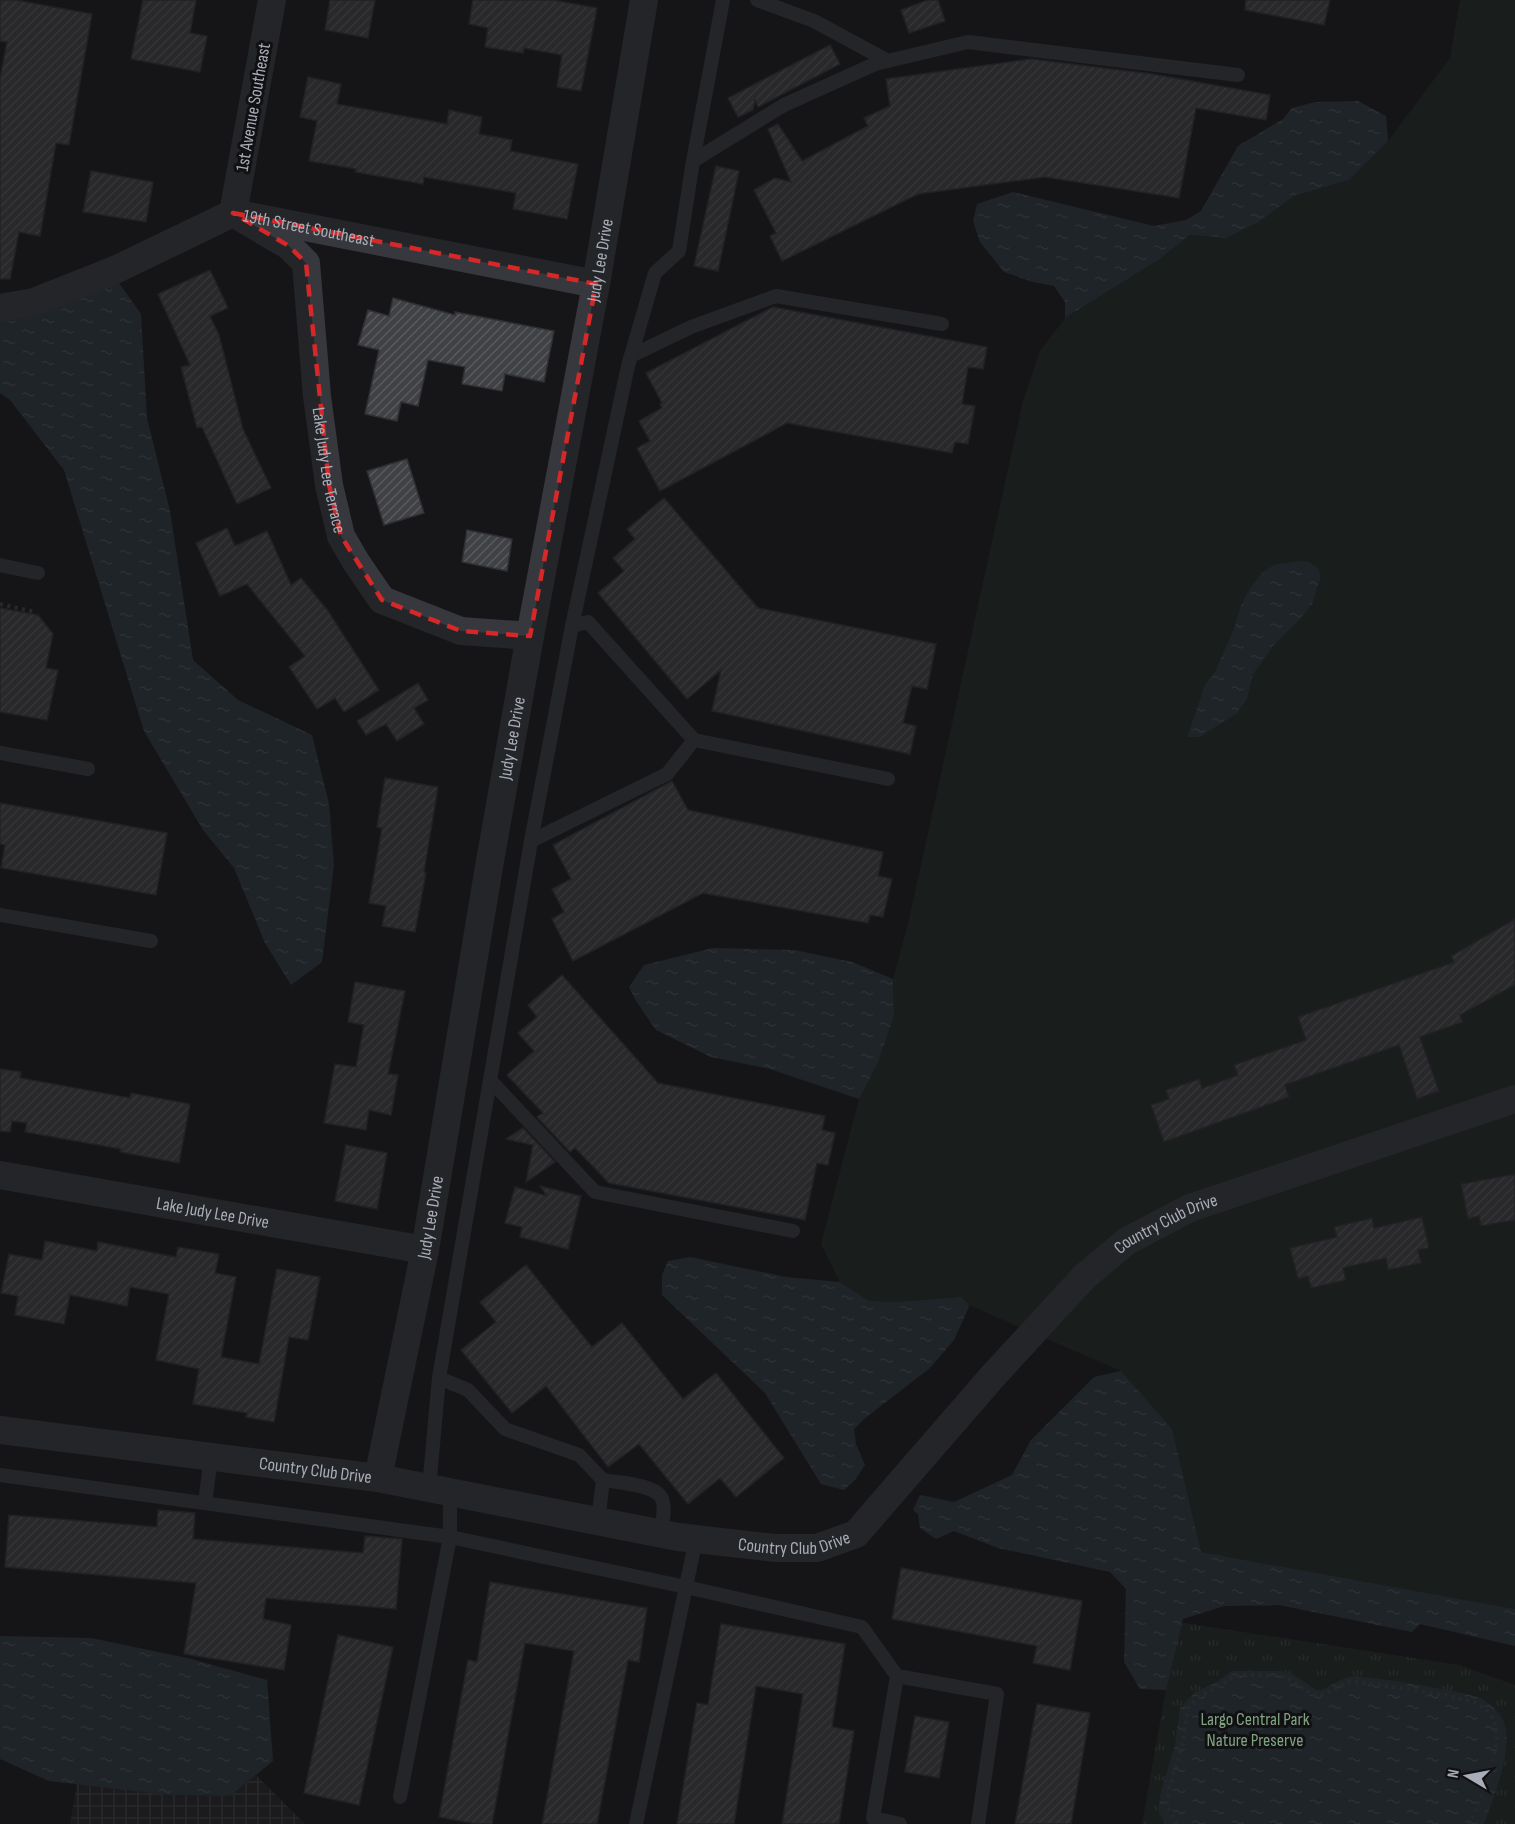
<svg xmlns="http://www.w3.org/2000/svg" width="1515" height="1824" font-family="'Sofia Sans Condensed',sans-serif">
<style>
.industrial{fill:url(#industrial-grid)}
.grass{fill:#1e261f}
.park{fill:url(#park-tufts)}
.water{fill:url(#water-ripples)}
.building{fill:url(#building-hatch);stroke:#303034;stroke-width:1.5}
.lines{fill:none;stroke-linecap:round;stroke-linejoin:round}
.path{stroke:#3d3f44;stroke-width:4;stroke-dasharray:3 4.5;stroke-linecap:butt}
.lane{stroke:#37383d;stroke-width:14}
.street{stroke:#37383d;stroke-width:28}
.marked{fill:none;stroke:#d62828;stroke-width:4.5;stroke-dasharray:12 8;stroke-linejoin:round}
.labels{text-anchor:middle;stroke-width:6;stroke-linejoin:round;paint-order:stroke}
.street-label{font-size:18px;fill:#a8adb8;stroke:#111113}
.park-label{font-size:18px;fill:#7fa381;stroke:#111113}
</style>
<defs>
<pattern id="industrial-grid" width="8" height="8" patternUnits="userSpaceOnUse" patternTransform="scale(1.5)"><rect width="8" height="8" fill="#222225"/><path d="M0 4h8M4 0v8" fill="none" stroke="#3f3f43"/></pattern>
<pattern id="park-tufts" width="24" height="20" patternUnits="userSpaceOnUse" patternTransform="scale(1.5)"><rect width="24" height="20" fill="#1e261f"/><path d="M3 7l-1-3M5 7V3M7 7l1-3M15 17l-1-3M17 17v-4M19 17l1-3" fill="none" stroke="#3c433d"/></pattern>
<pattern id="water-ripples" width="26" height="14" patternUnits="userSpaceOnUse" patternTransform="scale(1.5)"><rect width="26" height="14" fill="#2c353c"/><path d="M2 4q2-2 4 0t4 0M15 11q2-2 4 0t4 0" fill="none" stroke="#485056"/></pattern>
<pattern id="building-hatch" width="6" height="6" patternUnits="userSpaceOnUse" patternTransform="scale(1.5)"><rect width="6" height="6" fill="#404145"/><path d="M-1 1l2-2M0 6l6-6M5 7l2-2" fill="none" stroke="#595a5e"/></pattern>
</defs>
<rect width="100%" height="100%" fill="#161618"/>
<polygon class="industrial" points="256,1775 305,1824 70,1824 77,1784 169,1795 230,1796"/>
<polygon class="grass" points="1460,0 1515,0 1515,1609 1200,1552 1172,1430 1121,1371 969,1305 961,1297 895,1302 869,1301 840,1282 821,1244 859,1099 877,1065 894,1016 893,979 908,924 1023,401 1040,351 1065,318 1160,259 1190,235 1226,238 1259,222 1294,196 1349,180 1388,141 1450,58"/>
<polygon class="park" points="1178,1622 1459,1665 1515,1685 1515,1824 1142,1824"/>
<g class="water">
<polygon points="1358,101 1386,116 1388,141 1349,180 1294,196 1259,222 1226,238 1190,235 1160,259 1065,318 1065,302 1054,286 1033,282 1004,272 980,242 973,221 977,204 1013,192 1154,226 1186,220 1201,211 1238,146 1283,119 1292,108 1315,102"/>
<polygon points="119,283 141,314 147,418 170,511 193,660 238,700 312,735 329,804 334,865 322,962 291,985 265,943 234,868 203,830 144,731 64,470 10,400 0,393 0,321"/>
<polygon points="1300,561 1309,562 1318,568 1321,576 1312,604 1300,619 1273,646 1253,674 1247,699 1237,713 1200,737 1187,737 1206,683 1215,672 1235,626 1240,608 1250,588 1264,571 1274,565"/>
<polygon points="713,948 794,950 852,962 893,979 894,1016 877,1065 859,1099 770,1069 711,1057 656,1030 636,1001 629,987 644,965"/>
<polygon points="690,1257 786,1277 840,1282 869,1301 895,1302 961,1297 969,1305 968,1309 954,1340 930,1368 864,1419 854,1429 856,1444 865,1465 855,1480 844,1490 821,1484 765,1393 662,1295 662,1275 668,1261"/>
<polygon points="1121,1371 1172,1429 1201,1552 1515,1609 1515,1646 1420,1624 1412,1632 1279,1605 1224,1606 1183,1619 1166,1690 1140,1689 1124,1662 1126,1589 1110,1572 998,1548 954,1531 936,1539 920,1528 918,1514 913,1510 920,1495 954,1502 1012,1475 1031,1440 1094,1377"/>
<polygon points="0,1636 91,1638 187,1658 267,1680 273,1761 230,1796 169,1795 49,1781 0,1759"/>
<path d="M1232,1671h48l13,3 23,16h4c10,-3 20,-11 29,-13 14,-3 118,15 131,21 9,5 19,13 23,22 12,24 -9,77 -18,101l-2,3h-318l-6,-11 1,-18 15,-50 5,-37 15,-16 23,-11z"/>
</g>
<g class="building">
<polygon points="0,0 16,0 92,14 69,145 56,143 40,236 19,232 10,279 0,279 0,78 7,42 0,41"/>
<polygon points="143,0 196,0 190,33 207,36 200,72 131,59"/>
<polygon points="330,0 375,0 368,38 325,30"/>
<polygon points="473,0 553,0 597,8 581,91 557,87 562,55 524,48 523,53 485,47 488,28 469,24"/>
<polygon points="928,0 938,0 945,21 909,33 901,10"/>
<polygon points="1246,0 1330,0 1324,25 1245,10"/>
<polygon points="830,45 840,64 758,107 755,100 753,110 738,117 728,98"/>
<polygon points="1031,59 1152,74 1270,95 1266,120 1196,108 1179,198 1045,177 918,194 782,261 770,236 776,233 754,190 775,178 791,182 768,129 778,124 802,161 868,126 864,118 890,106 886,79"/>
<polygon points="308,77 341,84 337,104 447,124 449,110 482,117 479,134 512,140 510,151 578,164 567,219 513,209 516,193 424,177 423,184 355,172 356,169 309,161 317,121 300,117"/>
<polygon points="716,166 739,171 718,271 694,266"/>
<polygon points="91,171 153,182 146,222 83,212"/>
<polygon points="210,270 228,308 210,316 219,335 243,429 271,488 237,504 202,427 197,428 181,367 190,365 158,294"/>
<polygon points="393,298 455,315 455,312 554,331 544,382 505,374 502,391 462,384 465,367 428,360 418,406 401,402 397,421 365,414 379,350 358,345 368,310 389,316"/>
<polygon points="773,307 987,347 983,369 968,367 962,404 975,406 968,444 955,442 952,453 787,423 660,491 637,448 650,441 639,421 662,408 660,404 662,403 646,373"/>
<polygon points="407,459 424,513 384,525 367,471"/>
<polygon points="664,498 758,608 936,644 927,689 912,686 903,723 916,726 910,754 712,711 721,670 687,699 598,593 624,571 613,558 635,539 627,529"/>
<polygon points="227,528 235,546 267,531 291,585 301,578 328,611 379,690 344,712 335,698 317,709 289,667 305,656 247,584 220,596 196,543"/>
<polygon points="467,530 512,539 507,571 462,562"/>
<polygon points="0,608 38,615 53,634 46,668 58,670 47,720 0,712"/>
<polygon points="418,683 428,700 414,708 424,724 397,741 386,724 366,735 357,721"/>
<polygon points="385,778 438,787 424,872 426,873 415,932 382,926 386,906 369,903 382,828 377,827"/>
<polygon points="672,781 688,810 883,852 878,876 892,879 883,917 870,915 868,923 703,893 573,961 552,919 564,912 552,889 571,879 553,845"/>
<polygon points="0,803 167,833 156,895 1,868 5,845 0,844"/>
<polygon points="1515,919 1515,985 1460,1015 1463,1022 1420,1037 1439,1091 1417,1099 1399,1045 1285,1085 1289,1097 1164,1142 1151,1105 1169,1099 1166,1090 1199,1079 1202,1088 1238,1075 1234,1065 1306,1040 1298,1017 1454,962 1451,956"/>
<polygon points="562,975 658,1083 825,1116 822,1130 835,1133 828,1165 817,1163 805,1220 609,1183 575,1148 570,1152 537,1117 543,1113 507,1075 534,1051 518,1033 537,1017 528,1005"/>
<polygon points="355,982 405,991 388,1074 398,1075 391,1115 369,1110 366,1130 324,1123 335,1064 356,1067 364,1025 348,1022"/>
<polygon points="0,1069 21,1072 20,1078 130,1098 131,1093 190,1104 179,1163 120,1152 121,1149 25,1132 27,1123 12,1121 10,1132 0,1131"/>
<polygon points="523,1128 555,1162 526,1182 533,1145 506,1139"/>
<polygon points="346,1145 387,1153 377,1209 335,1201"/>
<polygon points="1515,1174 1515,1220 1481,1226 1479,1216 1468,1219 1461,1184"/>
<polygon points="540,1186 581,1196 568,1249 520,1237 522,1227 505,1223 515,1187 547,1196"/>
<polygon points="1422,1217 1429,1248 1418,1250 1421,1263 1388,1270 1386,1258 1343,1268 1346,1280 1311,1288 1308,1276 1298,1279 1290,1248 1337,1237 1334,1227 1372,1218 1374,1228"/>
<polygon points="45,1241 97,1251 98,1242 176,1257 178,1247 219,1254 215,1273 236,1277 221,1357 259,1364 277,1269 320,1277 308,1340 289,1337 274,1422 246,1417 247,1413 193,1404 199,1369 156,1360 169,1294 130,1287 127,1306 70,1295 64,1324 15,1315 18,1296 1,1293 9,1254 42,1260"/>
<polygon points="526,1265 592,1347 622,1323 683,1399 716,1373 784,1458 736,1497 720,1478 688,1504 639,1444 608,1467 546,1386 512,1413 461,1350 496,1322 480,1302"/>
<polygon points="158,1510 195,1513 193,1539 363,1553 365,1536 402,1539 396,1609 266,1598 263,1619 291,1625 284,1670 184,1654 196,1583 5,1567 9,1515 157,1527"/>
<polygon points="901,1568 1082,1601 1070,1670 1033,1663 1037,1646 892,1619"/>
<polygon points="490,1582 647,1608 639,1662 628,1660 597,1824 542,1824 574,1651 525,1643 492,1824 476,1824 439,1817 468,1660 477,1662"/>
<polygon points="721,1624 845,1644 832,1727 854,1731 839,1824 782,1824 803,1694 756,1686 734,1824 677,1824 697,1703 708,1705"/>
<polygon points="338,1635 393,1647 359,1805 304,1793"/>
<polygon points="1037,1704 1090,1713 1071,1824 1015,1824"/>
<polygon points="915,1716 949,1722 939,1778 905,1772"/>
</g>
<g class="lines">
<g class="path">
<polyline points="0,604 36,612"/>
<polyline points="1177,1824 1167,1806 1168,1793 1183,1742 1188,1708 1200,1696 1222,1685 1234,1676 1254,1675 1278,1676 1288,1678 1311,1694 1320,1696 1350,1682 1367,1683 1445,1695 1474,1702 1486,1710 1494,1720 1497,1741 1490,1774 1475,1813 1468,1824"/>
</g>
<g class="lane">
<polyline points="723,0 693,161 784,105 875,64 968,42 1238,75"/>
<polyline points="757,0 814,21 888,61"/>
<polyline points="631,356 691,327 776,296 942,324"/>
<polyline points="0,565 38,573"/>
<polyline points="694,740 888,779"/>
<polyline points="0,753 88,769"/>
<polyline points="531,841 667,774 694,740 588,622 572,626"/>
<polyline points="0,915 151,941"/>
<polyline points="490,1080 595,1192 793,1231"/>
<polyline points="439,1378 468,1390 505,1429 579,1455 603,1480 598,1521"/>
<polyline points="0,1475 450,1537 450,1492"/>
<path d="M603,1480c15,3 53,4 59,19 4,10 0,24 -1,34"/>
<polyline points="429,1488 439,1378 531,841 572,626 628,366 655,273 679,251 693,161"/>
<polyline points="205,1503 211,1457"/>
<polyline points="897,1676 873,1818 900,1824"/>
<polyline points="400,1797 450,1537 686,1587 862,1627 897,1676 997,1694 978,1824"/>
<polyline points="636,1824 696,1539"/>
</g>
<g class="street">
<path id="s1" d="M272,0l-39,213 56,33 17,17 11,133 12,89 12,51 15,26 26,38 79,31 69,5"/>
<path id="s2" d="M0,308l34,-6 83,-33 116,-56 363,71"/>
<path id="s3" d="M0,1175l425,75"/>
<path id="s4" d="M0,1430l378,48 300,59 97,11h42l39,-14 136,-157 92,-100 43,-36 63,-33 325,-109"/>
<path id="s5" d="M378,1478l47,-228 65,-389 40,-225 66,-352 48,-284"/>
</g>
</g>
<path d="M0 0H1515V1824H0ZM233,213l363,71 -66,352 -69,-5 -79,-31 -41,-64 -12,-51 -23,-222 -17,-17z" fill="#161618" fill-opacity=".55" fill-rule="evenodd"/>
<path class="marked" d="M233,213l363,71 -66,352 -69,-5 -79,-31 -41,-64 -12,-51 -23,-222 -17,-17z"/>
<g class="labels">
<g class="street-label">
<text transform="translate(253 107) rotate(-80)" y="6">1st Avenue Southeast</text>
<text dy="6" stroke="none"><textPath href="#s2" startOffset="330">19th Street Southeast</textPath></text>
<text dy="6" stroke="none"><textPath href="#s5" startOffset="1238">Judy Lee Drive</textPath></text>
<text dy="6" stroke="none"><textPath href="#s1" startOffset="514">Lake Judy Lee Terrace</textPath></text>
<text dy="6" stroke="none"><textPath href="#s5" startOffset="752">Judy Lee Drive</textPath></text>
<text dy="6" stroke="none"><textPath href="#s3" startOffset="216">Lake Judy Lee Drive</textPath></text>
<text dy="6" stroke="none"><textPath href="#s5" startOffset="266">Judy Lee Drive</textPath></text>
<text dy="6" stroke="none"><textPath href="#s4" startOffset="1310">Country Club Drive</textPath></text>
<text dy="6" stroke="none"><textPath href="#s4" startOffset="318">Country Club Drive</textPath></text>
<text dy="6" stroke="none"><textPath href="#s4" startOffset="804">Country Club Drive</textPath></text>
</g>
<g class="park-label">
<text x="1255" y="1725">Largo Central Park<tspan x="1255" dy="21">Nature Preserve</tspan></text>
</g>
</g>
<g transform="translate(1467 1776) rotate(280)" stroke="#111113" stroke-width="4.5" paint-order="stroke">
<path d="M0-4.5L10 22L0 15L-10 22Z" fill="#a8adb8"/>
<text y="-9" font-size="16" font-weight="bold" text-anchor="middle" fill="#a8adb8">N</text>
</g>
</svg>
